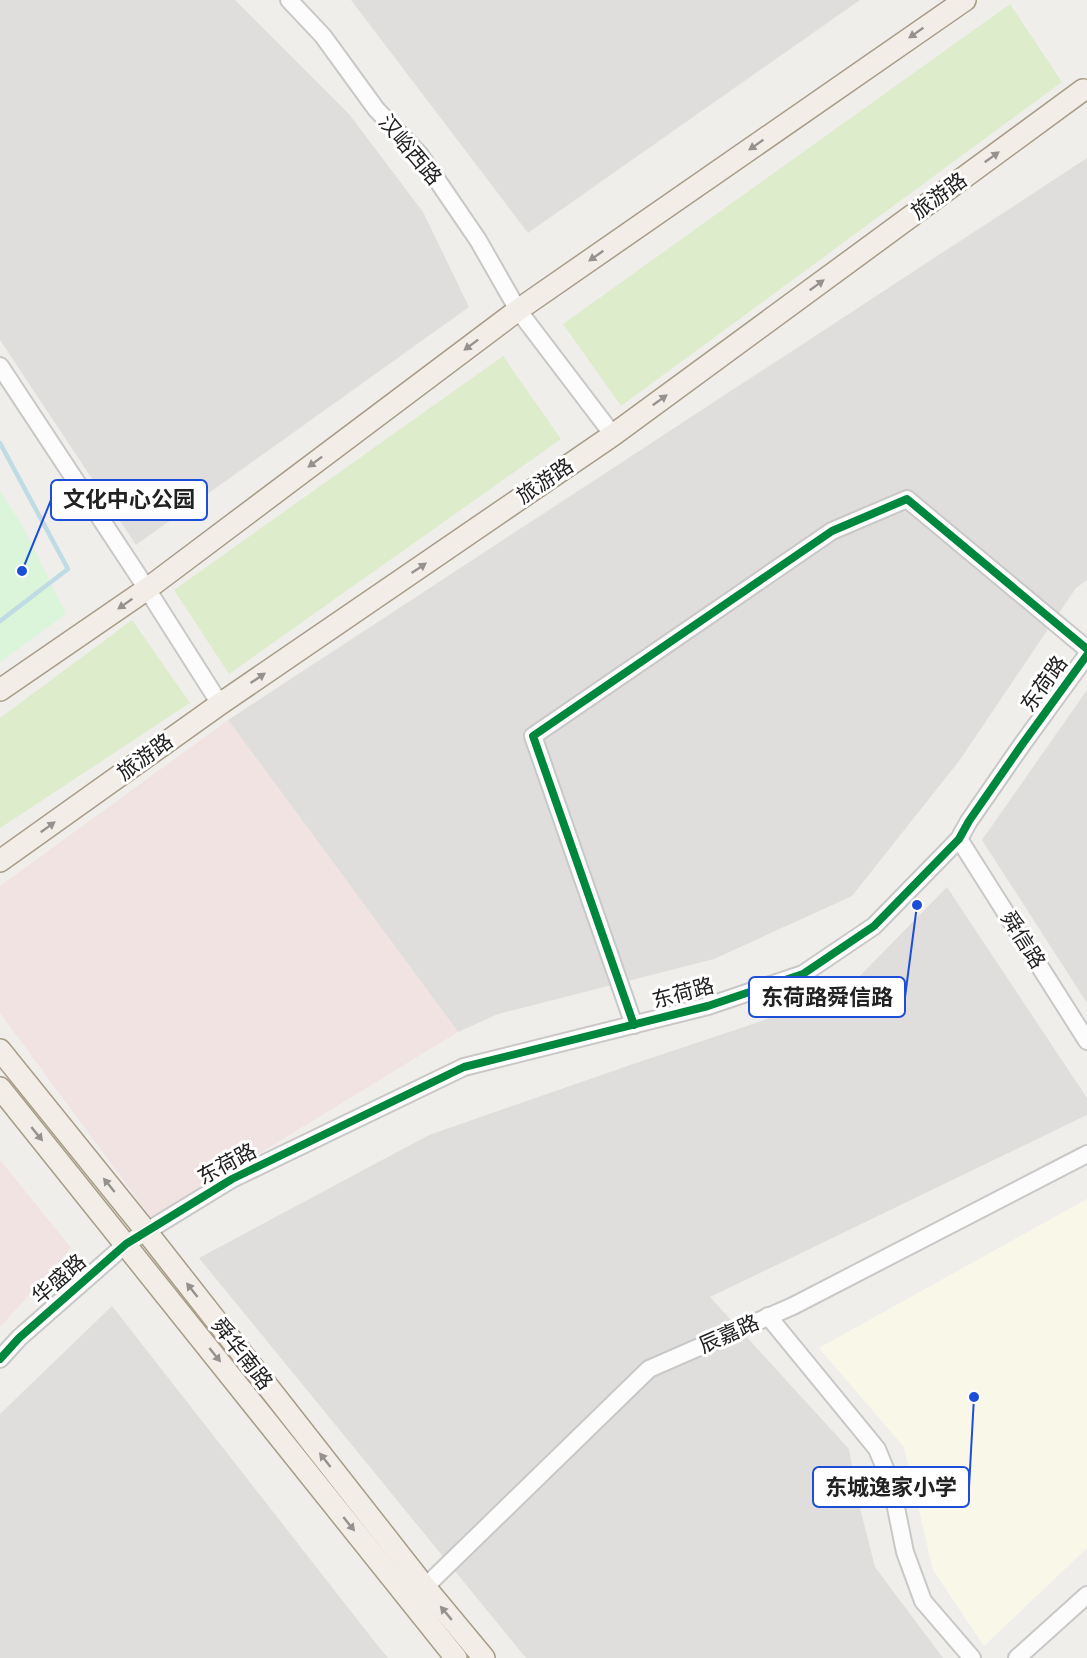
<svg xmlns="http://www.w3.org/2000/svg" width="1087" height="1658" font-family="'Alegreya Sans','Noto Sans SC',sans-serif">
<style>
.residential{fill:#dfdedc}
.commercial{fill:#f1e3e1}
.education{fill:#f8f7e8}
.grass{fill:#ddeccb}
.park{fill:#daf5da}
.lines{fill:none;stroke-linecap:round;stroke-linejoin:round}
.stream{stroke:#bfdbe3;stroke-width:4.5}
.minor-casing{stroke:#c9c8c7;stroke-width:20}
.major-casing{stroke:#a79c86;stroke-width:24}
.minor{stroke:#fdfcfc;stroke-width:16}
.major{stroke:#f3ede7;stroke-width:21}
.cycleway-casing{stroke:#fff;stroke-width:11}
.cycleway{stroke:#00873e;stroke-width:8}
.oneway{fill:#95928e}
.labels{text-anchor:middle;stroke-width:6;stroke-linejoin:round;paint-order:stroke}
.street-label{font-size:21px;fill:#222;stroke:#fff}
.leader{fill:none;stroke:#1d4ed8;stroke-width:2}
.callout-dot{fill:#1d4ed8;stroke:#fff;stroke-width:2}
.callout{fill:#fff;stroke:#1d4ed8;stroke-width:2}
.callout-label{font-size:22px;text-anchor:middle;font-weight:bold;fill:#222}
</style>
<rect width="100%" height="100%" fill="#f0eeeb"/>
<g class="residential">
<polygon points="0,0 235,0 349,114 423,212 469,307 136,545 0,340"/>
<polygon points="351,0 860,0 528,233"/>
<polygon points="1087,158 1087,580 1076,588 959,761 852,896 714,959 498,1014 458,1032 228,720"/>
<polygon points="1087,690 1087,1003 982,840"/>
<polygon points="947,887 1087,1098 1087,1115 710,1297 849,1449 859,1504 875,1567 943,1658 526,1658 199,1258 429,1135 636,1063 842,994"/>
<polygon points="112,1306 378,1646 388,1658 0,1658 0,1414"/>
</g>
<g class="commercial">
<polygon points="228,720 458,1032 152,1219 0,1013 0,886"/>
<polygon points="0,1160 71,1248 0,1327"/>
</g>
<polygon class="education" points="1087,1199 1087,1548 984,1646 933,1570 904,1447 819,1348"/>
<g class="grass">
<polygon points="1010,4 1062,82 621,406 563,324"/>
<polygon points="503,356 561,439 229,674 174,590"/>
<polygon points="132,620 190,703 0,828 0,718"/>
</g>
<polygon class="park" points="0,491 23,527 66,614 0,662"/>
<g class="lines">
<polyline class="stream" points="0,443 68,569 0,621"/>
<g class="minor-casing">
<g id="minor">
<polyline points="289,0 323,36 376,109 420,155 478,240 518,310 613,435"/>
<polyline points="0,366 147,589 220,704"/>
<polyline points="959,839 1087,1041"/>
<polyline points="634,1025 533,736 832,531 907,499 1087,649"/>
<polyline points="768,1316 877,1449 891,1483 905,1552 923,1601 972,1658"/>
<polyline points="0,1359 19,1338 126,1244 232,1179 464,1067 708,1006 803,974 874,926 959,839 969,821 1021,746 1087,655"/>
<polyline points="425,1587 649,1369 793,1306 1087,1154"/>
<polyline points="1017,1658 1087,1595"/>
</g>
</g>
<g class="major-casing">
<g id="major">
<polyline points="0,690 147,589 518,310 965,0"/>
<polyline points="0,861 220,704 613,435 1083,90"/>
<polyline points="0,1050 146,1231 425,1587 484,1658"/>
<polyline points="0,1088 456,1658"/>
</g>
</g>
<use href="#minor" class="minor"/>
<use href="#major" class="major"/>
<g class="cycleway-casing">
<g id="cycleway">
<polyline points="634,1025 533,736 832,531 907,499 1087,649"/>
<polyline points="0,1359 19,1338 126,1244 232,1179 464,1067 708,1006 803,974 874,926 959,839 969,821 1021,746 1087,655"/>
</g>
</g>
<use href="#cycleway" class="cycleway"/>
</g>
<defs><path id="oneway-solid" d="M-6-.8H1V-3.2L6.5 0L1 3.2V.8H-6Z" transform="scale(1.5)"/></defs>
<g class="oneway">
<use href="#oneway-solid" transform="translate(916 33) rotate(145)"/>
<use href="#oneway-solid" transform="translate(756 145) rotate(145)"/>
<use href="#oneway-solid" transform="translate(992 157) rotate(-36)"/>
<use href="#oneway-solid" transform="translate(596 256) rotate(145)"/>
<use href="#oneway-solid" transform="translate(817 285) rotate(-36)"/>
<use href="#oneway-solid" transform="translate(471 345) rotate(143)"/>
<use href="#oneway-solid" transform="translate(660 400) rotate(-36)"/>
<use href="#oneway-solid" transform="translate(315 462) rotate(143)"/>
<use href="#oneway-solid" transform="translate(419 568) rotate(-34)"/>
<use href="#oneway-solid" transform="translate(125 604) rotate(145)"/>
<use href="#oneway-solid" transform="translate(258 678) rotate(-34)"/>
<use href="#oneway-solid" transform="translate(48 827) rotate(-36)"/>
<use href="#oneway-solid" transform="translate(37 1134) rotate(51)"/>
<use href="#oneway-solid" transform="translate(109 1185) rotate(-129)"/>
<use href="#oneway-solid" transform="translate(192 1290) rotate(-128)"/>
<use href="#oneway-solid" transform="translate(215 1355) rotate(51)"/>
<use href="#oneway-solid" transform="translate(325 1460) rotate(-128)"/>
<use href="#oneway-solid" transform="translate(349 1524) rotate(51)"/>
<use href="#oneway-solid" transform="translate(446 1613) rotate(-130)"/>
</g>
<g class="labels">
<g class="street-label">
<text transform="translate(410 150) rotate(50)" y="7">汉峪西路</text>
<text transform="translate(939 196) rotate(-36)" y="7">旅游路</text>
<text transform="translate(545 481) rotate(-34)" y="7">旅游路</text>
<text transform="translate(1044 684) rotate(-54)" y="7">东荷路</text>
<text transform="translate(145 757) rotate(-36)" y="7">旅游路</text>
<text transform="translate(1023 940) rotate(58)" y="7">舜信路</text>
<text transform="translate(683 993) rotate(-15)" y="7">东荷路</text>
<text transform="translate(227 1164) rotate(-28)" y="7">东荷路</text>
<text transform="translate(59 1279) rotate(-41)" y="7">华盛路</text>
<text transform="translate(729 1334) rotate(-24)" y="7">辰嘉路</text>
<text transform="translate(242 1354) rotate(52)" y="7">舜华南路</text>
</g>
</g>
<path class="leader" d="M22 571L51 500M917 905L905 997M974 1397L969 1487"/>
<g class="callout-dot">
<circle cx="22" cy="571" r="6"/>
<circle cx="917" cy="905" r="6"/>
<circle cx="974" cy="1397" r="6"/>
</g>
<g class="callout">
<rect x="51" y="480" width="156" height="40" rx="6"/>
<rect x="749" y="977" width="156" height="40" rx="6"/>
<rect x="813" y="1467" width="156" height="40" rx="6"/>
</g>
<g class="callout-label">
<text x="129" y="507">文化中心公园</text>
<text x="827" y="1005">东荷路舜信路</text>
<text x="891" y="1495">东城逸家小学</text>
</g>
</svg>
